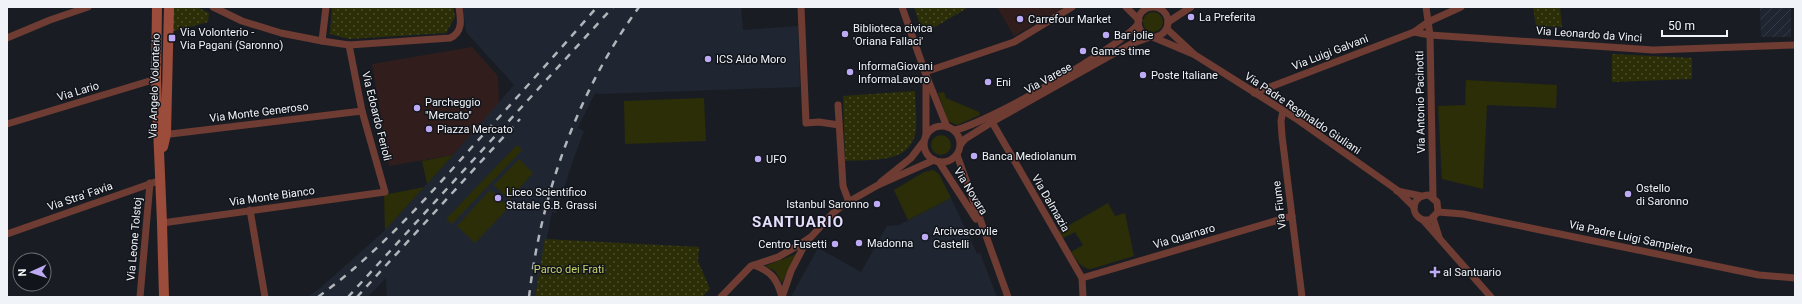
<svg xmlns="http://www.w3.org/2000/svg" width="1802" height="304" font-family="Roboto,sans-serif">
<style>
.commercial{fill:#311e1c}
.industrial{fill:url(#industrial-furrows)}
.built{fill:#1f2631}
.grass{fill:#2b2e07}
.park{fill:url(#park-dots)}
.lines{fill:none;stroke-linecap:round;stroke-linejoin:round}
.street{stroke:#6e3c32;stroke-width:7}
.secondary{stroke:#9b4c3b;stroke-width:10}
.rail{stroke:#b2b5ba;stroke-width:2.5;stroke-dasharray:7 7;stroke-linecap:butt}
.poi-dot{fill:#bcaaf5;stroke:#11141a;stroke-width:1.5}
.labels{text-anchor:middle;stroke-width:3;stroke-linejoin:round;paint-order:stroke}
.poi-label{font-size:11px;fill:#f0f3f7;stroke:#11141a;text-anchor:start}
.street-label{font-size:11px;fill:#f0f3f7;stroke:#11141a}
.park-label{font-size:11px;fill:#c8d36a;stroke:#11141a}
.district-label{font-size:15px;font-weight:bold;letter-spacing:1px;fill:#e4defb;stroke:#11141a}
</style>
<defs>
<pattern id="industrial-furrows" width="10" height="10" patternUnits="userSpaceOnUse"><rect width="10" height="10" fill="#1f2631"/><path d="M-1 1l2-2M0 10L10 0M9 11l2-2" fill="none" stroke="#353b45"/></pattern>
<pattern id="park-dots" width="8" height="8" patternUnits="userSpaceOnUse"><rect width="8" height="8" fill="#2b2e07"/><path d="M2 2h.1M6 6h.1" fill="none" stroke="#4a4d2c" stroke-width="1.8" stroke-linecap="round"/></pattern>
</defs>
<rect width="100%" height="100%" fill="#191d23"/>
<g class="commercial">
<polygon points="997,7 1065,7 1014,36"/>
<polygon points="472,47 498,76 499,103 453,155 389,166 372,64"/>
</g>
<polygon class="industrial" points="1760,7 1791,7 1791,37 1761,37"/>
<g class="built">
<polygon points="463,7 741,7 743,30 798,26 800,87 599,94 595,93 578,128 584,131 573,160 556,213 552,212 535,297 387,297 386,278 368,297 307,297 319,289 382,233 453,155 514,85 466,32"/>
<polygon points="951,198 977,254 980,253 997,297 791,297 818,248 861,272 887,226 899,225"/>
</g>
<g class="grass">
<circle cx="1153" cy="22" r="10"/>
<polygon points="1466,80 1557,85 1556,108 1487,105 1483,189 1442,179 1438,106 1465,105"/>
<polygon points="944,92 946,98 979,112 980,115 957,125 948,121 938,93"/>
<polygon points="704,98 706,141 625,144 624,101"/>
<circle cx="941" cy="145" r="10"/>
<polygon points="517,145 522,150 452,224 446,219"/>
<polygon points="453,155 427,184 422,161"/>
<polygon points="519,159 533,173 509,200 494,185"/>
<polygon points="933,170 939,174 951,198 908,220 894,190 924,172"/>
<polygon points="424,187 385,230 384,195"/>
<polygon points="490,190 509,207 475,243 457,226"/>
<path d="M1108,203l7,13 10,-3 9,43 -43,13c-11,-1 -14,-9 -20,-17l12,-7 -8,-13 -12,6 -4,-7z"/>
<polygon points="796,254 782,283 775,271 765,266"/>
</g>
<g class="park">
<polygon points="171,7 197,7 209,13 208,22 170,32"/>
<polygon points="332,7 453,7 455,17 446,33 349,39 330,34"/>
<polygon points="914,7 969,7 923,34"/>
<polygon points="1533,7 1560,7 1562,27 1536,26"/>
<polygon points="1612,54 1692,58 1692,79 1612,82"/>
<path d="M915,91c0,12 2,25 1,37 -3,37 -44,31 -71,33l-2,-65z"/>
<polygon points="545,239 699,247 698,261 710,289 702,297 535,297"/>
</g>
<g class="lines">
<g class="street">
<path d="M213,7l29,14 39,12 41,8 27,4 101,-7c13,-6 11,-18 9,-31"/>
<polyline points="801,7 806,123 819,122 839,125"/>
<polyline points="902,7 926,75 947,127"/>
<polyline points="1126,7 1139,20"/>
<polyline points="1426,7 1430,35 1433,197"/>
<circle cx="1153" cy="22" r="15"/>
<polyline points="1168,22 1191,7"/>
<polyline points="1167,29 1195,55 1295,118 1397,190 1414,207"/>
<polyline points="1414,32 1428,22 1461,7"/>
<polyline points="7,38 50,20 88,7"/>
<polyline points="1155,38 1193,54"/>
<polyline points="322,41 326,7"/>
<polyline points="925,72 1014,42 1072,7"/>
<polyline points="1254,93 1414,32 1430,35 1653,50 1795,45"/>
<polyline points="838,105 843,186 849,202"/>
<polyline points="1283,111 1281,121 1282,136 1302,297"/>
<polyline points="992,122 1082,278 1083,297"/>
<polyline points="7,124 156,79"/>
<circle cx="942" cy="144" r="18"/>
<path d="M954,130c27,-3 168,-84 184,-106"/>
<polyline points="162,135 362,111"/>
<polyline points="926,136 926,80"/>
<polyline points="961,144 965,139 992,122 1131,44 1150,37"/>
<polyline points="957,155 1008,297"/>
<polyline points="939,162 976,219"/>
<polyline points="881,182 911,158 924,141"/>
<polyline points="1397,191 1421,196"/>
<polyline points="250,210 265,297"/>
<polyline points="1438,212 1463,214 1759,275 1795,278"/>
<polyline points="1433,218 1439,237"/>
<path d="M1423,220h7l8,-8 -1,-10 -8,-7c-16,0 -21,18 -6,25l68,77"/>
<polyline points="162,223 385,192 362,111 349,45"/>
<polyline points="7,234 161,180"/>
<path d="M754,265c18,7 23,14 28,32"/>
<polyline points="1082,278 1292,216"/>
<polyline points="140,297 150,183"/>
<polyline points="721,297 751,266 778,257 799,245 811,237 833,213 843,205 878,185 934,160"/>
<polyline points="782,297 791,271 806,242"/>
</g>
<g class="secondary">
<polyline points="157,7 156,79 162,223 164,297"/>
<polyline points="163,147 166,134 169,7"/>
</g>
<g class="rail">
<path d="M318,297c59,-43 106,-96 154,-150 42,-46 84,-93 125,-140"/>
<polyline points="348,297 613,7"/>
<polyline points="357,297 520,119"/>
<path d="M529,297c12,-103 49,-206 110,-290"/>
</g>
</g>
<g class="poi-dot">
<circle cx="1191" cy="17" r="4"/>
<circle cx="1020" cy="19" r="4"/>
<circle cx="845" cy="34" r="4"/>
<circle cx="1106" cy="35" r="4"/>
<rect x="168" y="34" width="8" height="8" rx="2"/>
<circle cx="1083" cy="51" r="4"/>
<circle cx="708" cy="59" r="4"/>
<circle cx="850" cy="72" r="4"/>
<circle cx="1143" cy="75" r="4"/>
<circle cx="988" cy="82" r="4"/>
<circle cx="417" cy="108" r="4"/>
<circle cx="429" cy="129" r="4"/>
<circle cx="974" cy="156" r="4"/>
<circle cx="758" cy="159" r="4"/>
<circle cx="1628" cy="194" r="4"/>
<circle cx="498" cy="198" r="4"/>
<circle cx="877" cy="204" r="4"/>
<circle cx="925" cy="237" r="4"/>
<circle cx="859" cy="243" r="4"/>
<circle cx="835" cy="244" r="4"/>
<path d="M1433 266h4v4h4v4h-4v4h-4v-4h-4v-4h4z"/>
</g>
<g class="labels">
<g class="poi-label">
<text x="1199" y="21">La Preferita</text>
<text x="1028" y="23">Carrefour Market</text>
<text x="853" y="32">Biblioteca civica<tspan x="853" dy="13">'Oriana Fallaci'</tspan></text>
<text x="180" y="36">Via Volonterio -<tspan x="180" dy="13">Via Pagani (Saronno)</tspan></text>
<text x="1114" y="39">Bar jolie</text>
<text x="1091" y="55">Games time</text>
<text x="716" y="63">ICS Aldo Moro</text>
<text x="858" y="70">InformaGiovani<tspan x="858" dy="13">InformaLavoro</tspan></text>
<text x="1151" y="79">Poste Italiane</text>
<text x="996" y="86">Eni</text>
<text x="425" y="106">Parcheggio<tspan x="425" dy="13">"Mercato"</tspan></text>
<text x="437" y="133">Piazza Mercato</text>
<text x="982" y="160">Banca Mediolanum</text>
<text x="766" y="163">UFO</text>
<text x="1636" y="192">Ostello<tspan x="1636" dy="13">di Saronno</tspan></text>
<text x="506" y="196">Liceo Scientifico<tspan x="506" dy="13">Statale G.B. Grassi</tspan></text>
<text x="869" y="208" text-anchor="end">Istanbul Saronno</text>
<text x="933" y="235">Arcivescovile<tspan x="933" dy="13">Castelli</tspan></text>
<text x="867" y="247">Madonna</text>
<text x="827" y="248" text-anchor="end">Centro Fusetti</text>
<text x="1443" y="276">al Santuario</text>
</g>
<g class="street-label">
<text transform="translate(1589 34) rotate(4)" y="4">Via Leonardo da Vinci</text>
<text transform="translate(1330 52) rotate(-21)" y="4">Via Luigi Galvani</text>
<text transform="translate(1048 78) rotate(-29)" y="4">Via Varese</text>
<text transform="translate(154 86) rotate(-88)" y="4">Via Angelo Volonterio</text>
<text transform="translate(78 91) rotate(-17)" y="4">Via Lario</text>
<text transform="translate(1420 102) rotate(-91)" y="4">Via Antonio Pacinotti</text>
<text transform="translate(259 112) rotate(-7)" y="4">Via Monte Generoso</text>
<text transform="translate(1303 113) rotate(34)" y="4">Via Padre Reginaldo Giuliani</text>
<text transform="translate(377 116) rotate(76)" y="4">Via Edoardo Ferioli</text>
<text transform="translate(971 191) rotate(58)" y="4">Via Novara</text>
<text transform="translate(80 196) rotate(-19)" y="4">Via Stra' Favia</text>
<text transform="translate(272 196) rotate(-8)" y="4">Via Monte Bianco</text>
<text transform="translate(1051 203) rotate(60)" y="4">Via Dalmazia</text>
<text transform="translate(1279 205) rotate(-97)" y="4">Via Fiume</text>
<text transform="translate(1184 236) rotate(-16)" y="4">Via Quarnaro</text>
<text transform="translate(1631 237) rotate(12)" y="4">Via Padre Luigi Sampietro</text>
<text transform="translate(134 239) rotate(-85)" y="4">Via Leone Tolstoj</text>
</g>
<g class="park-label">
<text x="569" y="273">Parco dei Frati</text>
</g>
<g class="district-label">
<text x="798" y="227">SANTUARIO</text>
</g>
</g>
<rect width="1802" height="304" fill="none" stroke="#f0f3f7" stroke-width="16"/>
<g transform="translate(32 272) rotate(267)"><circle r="19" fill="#11141a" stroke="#6a6d72"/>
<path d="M0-3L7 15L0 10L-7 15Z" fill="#bcaaf5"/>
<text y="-6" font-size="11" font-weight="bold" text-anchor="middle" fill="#f0f3f7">N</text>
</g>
<path d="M1662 30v6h65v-6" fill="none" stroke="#f0f3f7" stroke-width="2"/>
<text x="1668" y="30" font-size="12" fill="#f0f3f7" stroke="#11141a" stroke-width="3" paint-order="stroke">50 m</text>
</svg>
